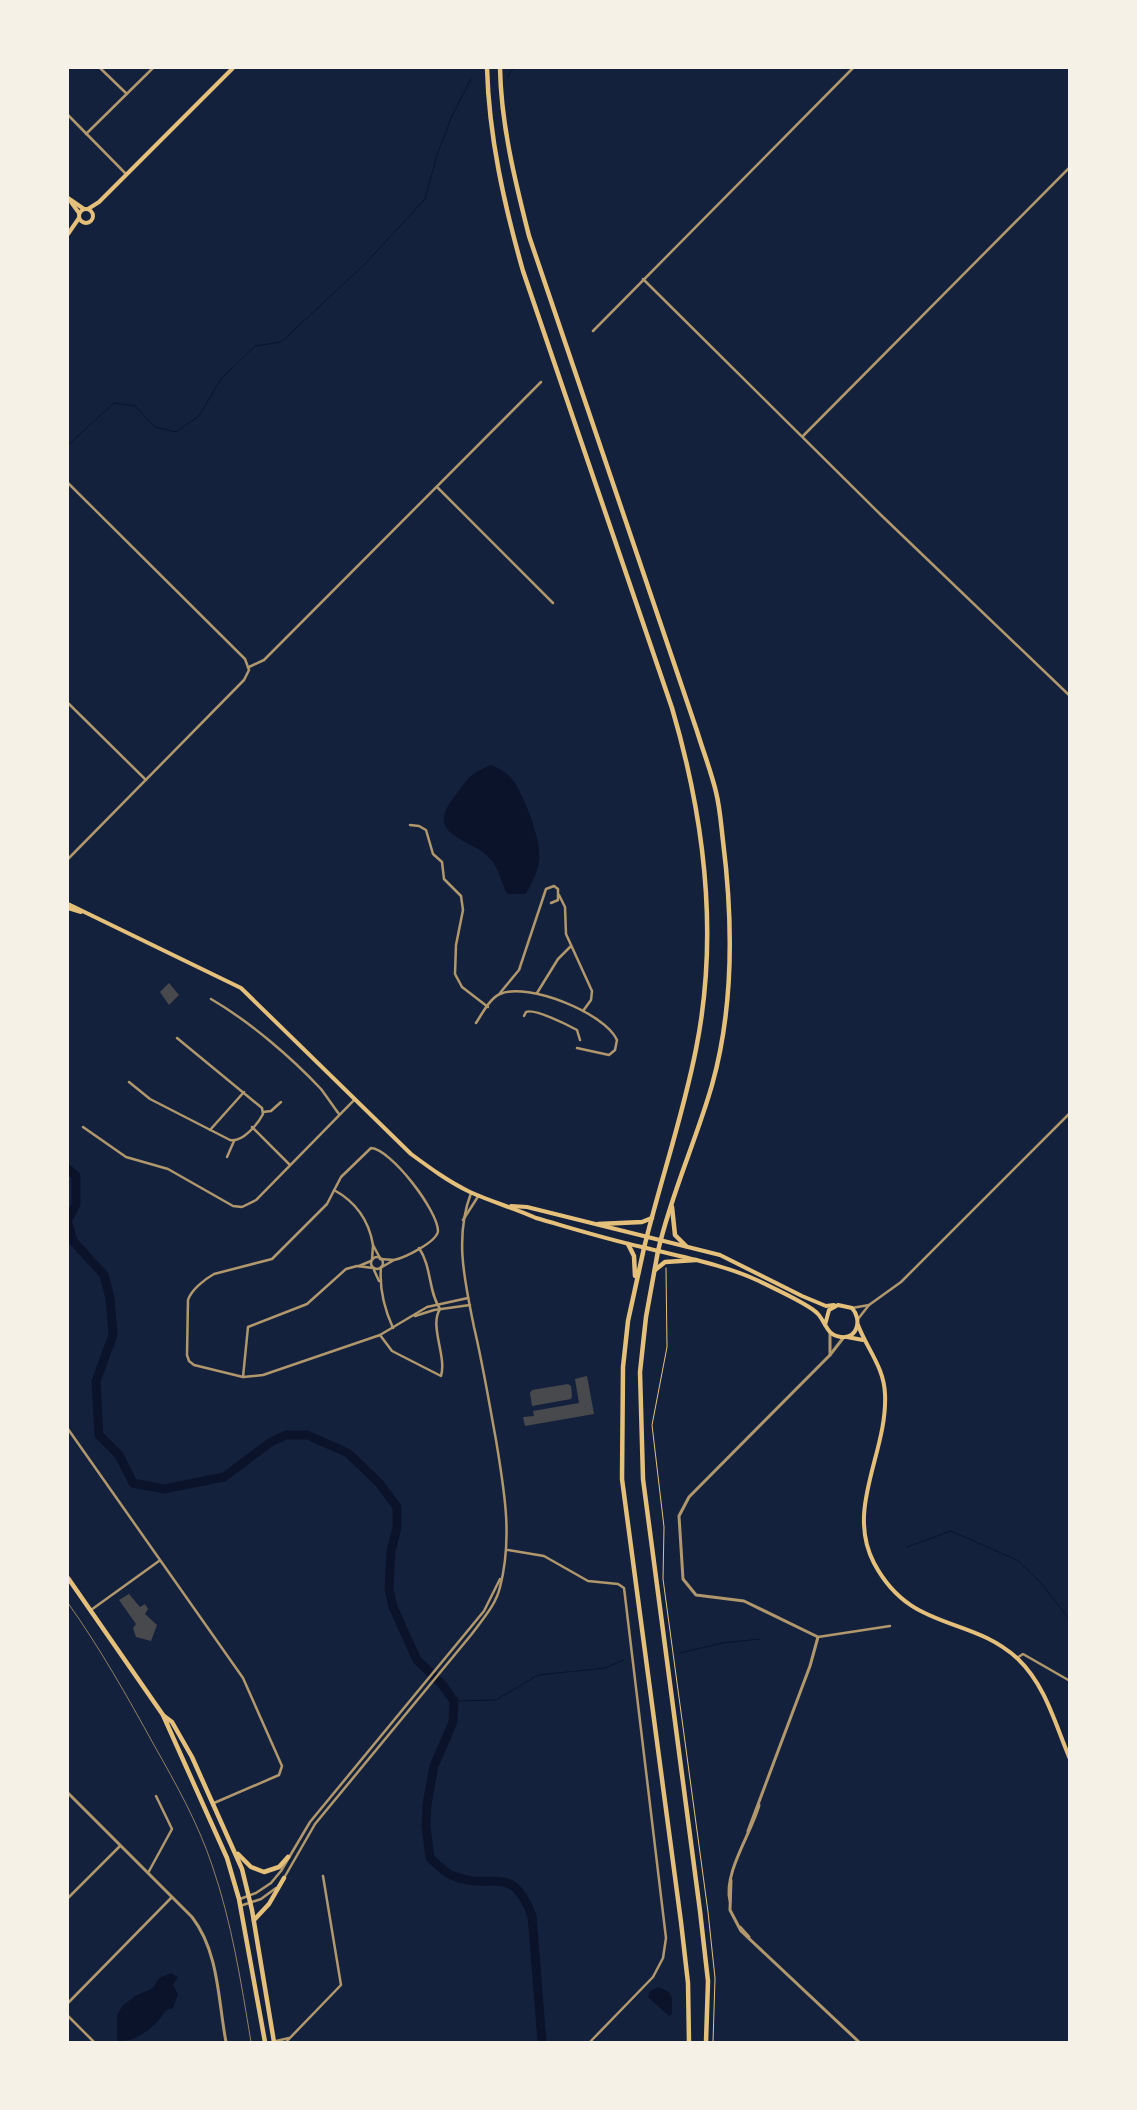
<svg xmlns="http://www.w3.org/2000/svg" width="1137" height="2110" font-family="Mulish,sans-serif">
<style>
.water{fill:#0b132b}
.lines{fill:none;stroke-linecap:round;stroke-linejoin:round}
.stream{stroke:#0b132b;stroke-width:1}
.river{stroke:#0b132b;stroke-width:9}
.building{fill:#48494c}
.path{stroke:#e5c07b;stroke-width:1}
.minor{stroke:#b1986c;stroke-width:2.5}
.tertiary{stroke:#b1986c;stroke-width:3}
.secondary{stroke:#e5c07b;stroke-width:4}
.trunk{stroke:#e5c07b;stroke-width:4.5}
.motorway{stroke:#e5c07b;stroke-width:4.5}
.rail{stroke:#918062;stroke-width:1}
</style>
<rect width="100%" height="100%" fill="#14213d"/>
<g class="water">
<path d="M491,765c10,4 18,9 24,18 11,18 27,58 24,78 -1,11 -8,23 -13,33h-19c-5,-10 -8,-23 -14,-32 -16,-24 -72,-23 -39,-65 14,-18 16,-24 37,-32z"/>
<path d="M171,1973l7,4 -5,8 5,9 -5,14 -7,2c-9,16 -30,33 -49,31v-25l5,-10 13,-10 18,-8 6,-10z"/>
<polygon points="659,1987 669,1992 672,1998 672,2014 669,2016 648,1997 650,1991"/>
</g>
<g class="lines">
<g class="stream">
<polyline points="727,68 731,68"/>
<polyline points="508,77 511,70 516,68"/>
<polyline points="68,445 114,403 135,406 155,427 176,432 199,416 221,379 255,346 281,342 365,264 425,199 437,155 452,116 471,79"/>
<polyline points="907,1547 951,1531 1017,1560 1041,1583 1070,1620"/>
<polyline points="680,1653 722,1643 760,1639"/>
<polyline points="454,1701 496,1700 538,1675 605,1668 624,1660"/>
</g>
<g class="river">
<polyline points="68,1169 76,1176 76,1204 68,1220"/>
<path d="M68,1223l5,18 31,34 6,23 3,37 -17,46 3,54 20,20 14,28 31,6 60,-12 47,-35 15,-7h21l41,18 31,30 18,24v20l-6,24 -1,16 -1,23 4,17 24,53 24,23 13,18 -1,21 -19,44 -7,38 -1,22 4,32c6,5 14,14 21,17 40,18 60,-15 81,41l10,126"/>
</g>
</g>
<g class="building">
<polygon points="169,983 179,995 169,1005 160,992"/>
<polygon points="587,1376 594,1414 525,1426 523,1417 534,1416 533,1411 579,1403 575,1379"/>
<polygon points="568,1384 571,1386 572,1396 571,1399 532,1406 530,1393 532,1390"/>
<polygon points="129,1594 140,1607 145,1604 148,1609 145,1614 157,1625 151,1641 136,1637 133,1628 136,1624 119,1600"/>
</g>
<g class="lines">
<polyline class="path" points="666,1268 667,1347 652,1425 664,1527 663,1579 708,1912 715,1978 713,2042"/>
<g class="minor">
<polyline points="100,68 127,94"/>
<polyline points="68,115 126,174"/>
<polyline points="86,134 153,68"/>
<polyline points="643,279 881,515 1070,696"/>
<polyline points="593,331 853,68"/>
<polyline points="803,436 1070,167"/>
<polyline points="68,483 245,659 249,670 244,680 68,859"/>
<polyline points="437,487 553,603"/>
<polyline points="249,667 264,660 541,382"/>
<polyline points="68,703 146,780"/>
<polyline points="410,825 419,826 426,830 433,854 442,862 444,879 461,896 463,910 456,945 455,974 462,987 488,1007"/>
<polyline points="559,895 565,907 566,934 592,991 591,1000 583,1011"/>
<polyline points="500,993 519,970 546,889 554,886 558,889 558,900 551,903"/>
<polyline points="537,993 558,959 571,946"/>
<path d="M211,999c38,22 80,58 110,90 6,8 12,17 18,25"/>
<path d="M524,1016l2,-4c8,-4 42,13 51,18l3,10"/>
<path d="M476,1023c6,-9 14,-25 24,-29 28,-12 105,19 117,46l-2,10 -6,5 -32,-7"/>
<path d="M129,1082l21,17 80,41c12,3 28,-16 33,-26l-1,-6 -85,-70"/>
<polyline points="263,1112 271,1111 281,1102"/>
<polyline points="83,1127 126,1157 168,1169 233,1206 242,1207 256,1200 355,1099"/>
<polyline points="252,1127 290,1165"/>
<polyline points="210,1130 244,1092"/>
<polyline points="227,1157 234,1141"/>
<path d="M334,1190c22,12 35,31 39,55"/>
<polyline points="463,1220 479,1195"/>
<circle cx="377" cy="1263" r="6"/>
<polyline points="380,1259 394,1260 382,1267"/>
<polyline points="372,1260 373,1245 380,1258"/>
<path d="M394,1260c10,-2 43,-18 44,-29 0,-20 -47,-82 -67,-83l-30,29 -14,27 -55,55 -58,15c-9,5 -23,16 -26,26l-1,55 2,6 5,4 49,12 20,-2 117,-40 47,-28 41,-9"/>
<polyline points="359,1266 371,1261"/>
<path d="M381,1267c-2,22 3,41 12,61"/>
<polyline points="374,1270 379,1281"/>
<polyline points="852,1308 869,1305"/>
<polyline points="415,1316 434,1310 470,1305"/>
<polyline points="858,1319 869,1305 901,1282 1070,1113"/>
<path d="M380,1335l12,16 49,25c6,-20 -12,-50 -1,-67 -12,-18 -8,-42 -21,-61"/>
<polyline points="243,1377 248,1327 307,1304 346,1269 357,1266 373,1268"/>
<polyline points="68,1429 243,1678 282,1766 279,1775 214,1803"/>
<polyline points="508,1550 544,1556 588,1581 618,1584 624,1588 625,1596 666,1938 663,1958 653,1977 590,2042"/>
<polyline points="91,1610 159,1561"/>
<polyline points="818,1637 890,1626"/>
<polyline points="1017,1658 1023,1654 1070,1681"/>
<polyline points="148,1873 172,1829 156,1796"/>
<path d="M284,1878l31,-54 156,-189c11,-15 25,-30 29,-48 13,-50 4,-98 -4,-147 -7,-38 -13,-75 -22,-113 -9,-45 -20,-89 -3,-134"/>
<polyline points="68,1898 120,1846"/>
<polyline points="240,1899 256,1893 271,1883 281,1871 310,1822 484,1611 500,1579"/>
<polyline points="240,1906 261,1899 276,1888"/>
<polyline points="68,2003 172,1897"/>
<polyline points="68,2016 94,2042"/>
<polyline points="272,2042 289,2038"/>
<polyline points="286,2042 341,1985 323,1876"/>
</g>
<g class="tertiary">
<polyline points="830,1355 830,1333"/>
<path d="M68,1793l124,124c27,35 26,83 34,125"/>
<polyline points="748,1831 810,1666 818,1637 744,1601 696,1595 683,1579 679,1516 689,1497 830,1355 844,1337"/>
<polyline points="731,1880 730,1910 741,1931 859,2042"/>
<path d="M730,1901c-7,-28 22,-69 29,-96"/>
<polyline points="740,1927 749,1937"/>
</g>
<g class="secondary">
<polyline points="68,198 84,209"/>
<polyline points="71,202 79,213"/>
<polyline points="88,209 99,202 233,68"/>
<circle cx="86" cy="216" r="7"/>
<polyline points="68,234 79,218"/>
<path d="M68,904l173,84 170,166c19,14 38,28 59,38 22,10 44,16 66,26 35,10 70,21 106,29 39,10 81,17 117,34 12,6 52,24 59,33 8,9 9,22 23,23 17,2 21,-18 11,-29l-14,-3 -9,5 -4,15"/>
<polyline points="68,908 81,912"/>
<polyline points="511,1206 527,1207 720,1255 802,1296 826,1306 834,1305"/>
<path d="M858,1325c9,24 26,42 27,69 3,58 -40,114 -11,169 37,70 95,51 144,96 28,27 37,65 52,100"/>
<polyline points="847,1337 863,1340"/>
</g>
<g class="trunk">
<path d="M487,68c2,69 17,136 36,203l149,437c33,112 47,227 24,341 -13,67 -36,133 -52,199"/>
<path d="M500,68c1,56 15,113 29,168l168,495c6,20 14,40 19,61 4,16 5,32 7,49 10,80 11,166 -11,244 -16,56 -41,109 -54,166"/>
<polyline points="672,1207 675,1235 686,1246"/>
<polyline points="598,1224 642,1222 652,1218"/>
<polyline points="68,1578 163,1715 227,1858 239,1899 265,2042"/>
<polyline points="164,1716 172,1722 192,1757 242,1869 252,1910 274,2042"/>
<polyline points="238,1854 251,1867 264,1872 279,1867 288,1857"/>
<polyline points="254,1920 269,1904 284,1878"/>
</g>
<g class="motorway">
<polyline points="628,1244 634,1256 635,1276"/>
<polyline points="644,1248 628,1321 623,1367 622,1479 681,1922 688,1983 689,2042"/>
<polyline points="658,1251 646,1317 640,1372 643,1479 700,1911 708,1981 706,2042"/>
<polyline points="655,1270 665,1262 696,1260"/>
</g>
<path class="rail" d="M68,1603c32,45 59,93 86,142 22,39 44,78 58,120 20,58 29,117 39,177"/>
</g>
<rect width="1137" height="2110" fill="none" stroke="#f6f1e7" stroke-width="138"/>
</svg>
